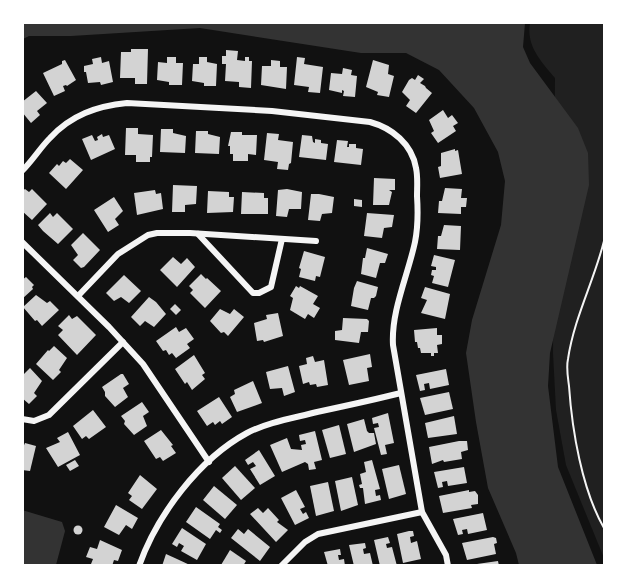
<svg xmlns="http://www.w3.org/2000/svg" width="627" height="588" font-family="Mulish,sans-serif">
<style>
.green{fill:#202020}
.water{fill:#333}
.building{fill:#d3d3d3}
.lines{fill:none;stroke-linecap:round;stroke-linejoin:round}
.path{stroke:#f5f5f5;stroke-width:2}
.minor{stroke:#f5f5f5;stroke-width:6}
</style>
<rect width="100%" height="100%" fill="#111"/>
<path class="green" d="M530,23h74v535l-38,-93 -10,-55 -3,-57 2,-275c-14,-17 -29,-32 -25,-55z"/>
<g class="water">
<polygon points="23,22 525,23 523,47 530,63 578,128 588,153 589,185 550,353 548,386 558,467 597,565 519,565 516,553 488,488 476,422 466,353 472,320 501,225 505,181 498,152 474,108 439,70 406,53 361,53 200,28 71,36 29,36 23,39"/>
<polygon points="22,510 62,522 65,531 56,565 23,565"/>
</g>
<g class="building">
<polygon points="131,49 148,49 147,84 135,84 135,78 120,78 121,52 131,52"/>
<polygon points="226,50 238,51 237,60 245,61 245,57 249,57 249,61 252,61 251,88 239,87 239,82 225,81 226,64 222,64 222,56 226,56"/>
<polygon points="101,57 102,63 109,61 113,82 101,85 100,82 88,83 86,72 84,72 84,66 93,64 92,59"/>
<polygon points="167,57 176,57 176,63 183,63 182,85 169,85 169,82 157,80 158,62 167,63"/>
<polygon points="199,57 207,57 207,62 217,64 216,86 204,86 204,83 192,81 193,64 199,64"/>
<polygon points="297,57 305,58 304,64 323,67 320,93 308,92 309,87 294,85"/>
<polygon points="65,60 76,80 67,86 66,85 63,86 65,91 54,96 43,73 62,64 62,61"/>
<polygon points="271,60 280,61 280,67 287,67 286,89 261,85 262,66 271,66"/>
<polygon points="373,60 389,65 388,74 394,76 389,97 377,95 378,92 366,87"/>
<polygon points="343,68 352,70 351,75 357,76 355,97 343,96 344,91 342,90 342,93 329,90 331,73 342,74"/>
<polygon points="418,75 424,79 420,83 425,86 426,88 432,93 416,113 406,106 410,100 402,92 409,80 412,78 415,80"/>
<polygon points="36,91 47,103 37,111 40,115 31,123 22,112 22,102"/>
<polygon points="443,110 448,118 452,115 458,123 453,126 456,131 438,143 431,133 434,131 429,120"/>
<polygon points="126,128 138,128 138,134 153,135 152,157 150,157 150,162 136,162 136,155 125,155"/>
<polygon points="161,129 173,129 173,133 186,136 185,153 160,152"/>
<polygon points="196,131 208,131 208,134 220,137 219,154 195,153"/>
<polygon points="231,132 242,132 242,135 257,135 256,155 248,154 248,161 233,161 233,154 230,154 230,146 228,146"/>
<polygon points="267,133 279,134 278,140 293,142 291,163 289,164 288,170 277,169 278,162 264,160"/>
<polygon points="102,134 103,137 109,135 115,149 91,160 82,139 92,135 95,141 98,140 97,137"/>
<polygon points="302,135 312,136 313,142 315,143 315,139 321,140 321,143 328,144 326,160 299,157"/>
<polygon points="337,140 348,141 347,147 349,147 349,144 356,144 356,148 363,149 361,165 334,162"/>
<polygon points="455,149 455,151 458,150 462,174 440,178 438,167 441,166 441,153"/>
<polygon points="70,159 83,170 66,189 49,173 57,164 59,166 63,161 66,163"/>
<polygon points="374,178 395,179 395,190 389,190 392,192 389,205 373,205"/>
<polygon points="173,185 197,186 196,204 185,205 185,212 172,212"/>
<polygon points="445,188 462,189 461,198 467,198 466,207 461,207 461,214 438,213 439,201 442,201"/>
<polygon points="25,189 29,192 32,189 47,204 32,220 22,211 22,191"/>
<polygon points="287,189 302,192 301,209 289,209 287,217 276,216 278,190"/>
<polygon points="155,190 156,194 161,193 163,209 137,215 134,193"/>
<polygon points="208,191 229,192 229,197 234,197 233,212 207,213"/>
<polygon points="242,192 264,193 264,198 268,198 268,214 241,214"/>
<polygon points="311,194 319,194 334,197 332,213 322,214 320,221 308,220"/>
<polygon points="114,197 123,211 115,219 119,225 108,232 94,210"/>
<polygon points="354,199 362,200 362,207 354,206"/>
<polygon points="50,213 53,217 57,213 73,229 58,244 43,231 38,225"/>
<polygon points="367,213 394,215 392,227 384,228 382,238 364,236"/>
<polygon points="444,225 461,226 460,250 437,249 438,236 441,236"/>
<polygon points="83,233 100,250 84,267 81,268 73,260 78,255 71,245"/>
<polygon points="367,248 388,254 385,263 380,263 376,278 361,274 363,258 365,258"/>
<polygon points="304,251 325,257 320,277 316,276 315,281 299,277 301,269 299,268"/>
<polygon points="434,255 455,260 448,287 432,283 434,276 431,275 432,270 436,270 436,267 431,266"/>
<polygon points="173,257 181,264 187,258 195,267 177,287 160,270"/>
<polygon points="201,274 206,279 207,278 221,291 205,308 190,293 193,290 189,286"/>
<polygon points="124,275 141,291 129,303 121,297 114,301 106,293"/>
<polygon points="26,277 34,285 32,287 33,289 22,299 22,280"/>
<polygon points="357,281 378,287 376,296 374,298 371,298 368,310 351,306 354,288"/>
<polygon points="296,286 299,288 300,286 318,296 313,304 320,308 314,318 308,314 305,319 290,310 293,298 290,296"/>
<polygon points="425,287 450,294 445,319 421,313 427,300 421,298"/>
<polygon points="36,295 47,303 50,301 59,310 42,326 37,320 35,321 23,307"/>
<polygon points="149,297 156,302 166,314 154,327 145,321 140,326 131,317"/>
<polygon points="175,304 181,310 176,315 170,309"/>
<polygon points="220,309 230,314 234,309 244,317 228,336 224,332 221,333 210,321"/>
<polygon points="278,313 283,336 264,342 263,340 257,341 254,323 267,319 266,315"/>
<polygon points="69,315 72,319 77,316 96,335 77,355 58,335 63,330 58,326"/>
<polygon points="343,318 367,319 369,321 368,332 361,332 359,343 335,340 335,331 342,330"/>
<polygon points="176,327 179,332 186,328 194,339 187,344 190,348 176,358 172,353 169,355 166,350 163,351 156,341"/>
<polygon points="437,328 437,335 442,335 442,344 437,345 438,353 434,353 434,356 431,356 431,353 421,353 420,348 418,348 417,342 415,342 414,330"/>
<polygon points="54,346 67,358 59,370 61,372 53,380 36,364 48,350 49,351"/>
<polygon points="370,354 372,367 367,368 369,381 349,385 343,360"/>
<polygon points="194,355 205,373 202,375 205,379 192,390 187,382 185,384 175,369"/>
<polygon points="313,356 315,362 324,360 328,385 317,387 316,384 310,385 309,382 303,384 299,366 307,364 306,358"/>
<polygon points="288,366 295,392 284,396 282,388 270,389 266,372"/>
<polygon points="30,368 42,381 34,393 37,396 29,404 22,398 22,376"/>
<polygon points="446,369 449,385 430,389 429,383 424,384 425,390 420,391 416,375"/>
<polygon points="121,374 123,374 129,384 123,388 128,397 115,407 105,396 105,392 102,387"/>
<polygon points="253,381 262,403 237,412 230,397 235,394 234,390"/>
<polygon points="449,392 453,409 425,415 420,398"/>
<polygon points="219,397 232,417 222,424 220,421 215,425 213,422 207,426 197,411"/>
<polygon points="142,402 149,412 143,416 147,426 134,435 124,424 125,421 121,416"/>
<polygon points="93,410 106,427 89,439 86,436 82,439 73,426"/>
<polygon points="388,413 394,443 385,445 387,454 381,455 374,428 379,427 378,423 373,424 372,418"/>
<polygon points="454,416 457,434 428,438 425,423"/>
<polygon points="364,419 367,431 369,433 374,433 376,444 354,452 347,424"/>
<polygon points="339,425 346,454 330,458 322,430"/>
<polygon points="161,430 173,445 171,446 176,453 163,461 160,457 156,459 144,441"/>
<polygon points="315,431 322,460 314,462 316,469 309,470 308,464 305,462 282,472 270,445 287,438 291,449 302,450 301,445 306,444 305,440 300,441 299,435"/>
<polygon points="68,432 80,455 58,467 46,448 60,442 57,438"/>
<polygon points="459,441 467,441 468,450 461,452 462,459 444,462 443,460 432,464 429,447"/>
<polygon points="25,443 36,446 30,471 22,470 22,450"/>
<polygon points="259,450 275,476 260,485 250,469 256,466 253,462 248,465 245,460"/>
<polygon points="75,460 79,466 70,471 66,465"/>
<polygon points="372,460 380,489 375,490 376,496 380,495 381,500 365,504 363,488 360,488 359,485 362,484 360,474 366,472 364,462"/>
<polygon points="399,465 406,494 389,499 382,469"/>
<polygon points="235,466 255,488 241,500 222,478"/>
<polygon points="464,467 467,483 448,486 447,481 442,482 443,487 438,488 434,472"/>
<polygon points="140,475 157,489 142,509 129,500 132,496 128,493"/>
<polygon points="352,477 358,505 341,511 335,481"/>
<polygon points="328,482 334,511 316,516 310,486"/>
<polygon points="214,486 237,505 225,519 203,500"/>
<polygon points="296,490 305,507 300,509 303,514 306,512 309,518 295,525 281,498"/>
<polygon points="469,490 469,492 475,491 478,495 478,504 471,505 472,508 443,513 439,496"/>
<polygon points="116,505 138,518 132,529 126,525 119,535 104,527"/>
<polygon points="196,507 220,524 218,527 222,530 220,533 216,530 210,539 186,522"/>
<polygon points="258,508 263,513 268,508 279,520 277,522 288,530 276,542 250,514"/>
<polygon points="483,513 487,530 468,534 467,529 462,530 463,534 458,535 453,519"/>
<circle cx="78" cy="530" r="4.5"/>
<polygon points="182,528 206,544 197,560 181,551 184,546 179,543 177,547 172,544"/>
<polygon points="238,529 244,534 248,529 270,547 260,561 231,538"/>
<polygon points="409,531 413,531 414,536 410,537 411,543 417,541 421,559 403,563 397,534"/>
<polygon points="388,537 390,543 386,544 387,548 392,547 397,566 380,566 374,540"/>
<polygon points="493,537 496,538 497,543 494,544 496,554 467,560 462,543"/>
<polygon points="100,540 122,550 118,561 114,560 112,566 94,566 91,564 93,559 86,557 90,547 97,549"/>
<polygon points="365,543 366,548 363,549 364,554 370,553 373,566 354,566 349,545"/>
<polygon points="340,549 341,555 338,555 339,560 344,559 345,566 328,566 324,552"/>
<polygon points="230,550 246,561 243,566 221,565"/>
<polygon points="166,554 177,559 192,566 162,566"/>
<polygon points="498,561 499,566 477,566 477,564"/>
</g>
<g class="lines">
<path class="path" d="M604,241c-10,40 -30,77 -36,118 -2,9 0,19 1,27 3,44 13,104 35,142"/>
<g class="minor">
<path d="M22,171c11,-11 18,-23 28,-33 21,-23 47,-32 77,-35l145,8 98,11c22,6 42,22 46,46 2,9 1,19 1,28 1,15 1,31 -2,46 -7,33 -24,69 -22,103l29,167 24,43 2,11"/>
<polyline points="198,234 253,293 259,293 271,287 282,239"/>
<polyline points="22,242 109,327 143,364 209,462"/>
<polyline points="78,296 118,254 148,235 157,233 190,233 316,241"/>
<polyline points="22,419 34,421 49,415 123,342"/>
<path d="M139,566c18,-51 60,-107 108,-133 21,-11 47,-15 70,-21 28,-6 56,-12 84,-19"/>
<polyline points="281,566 305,542 318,534 422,512"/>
</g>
</g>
<rect width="627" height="588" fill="none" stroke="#ffffff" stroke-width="48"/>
</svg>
